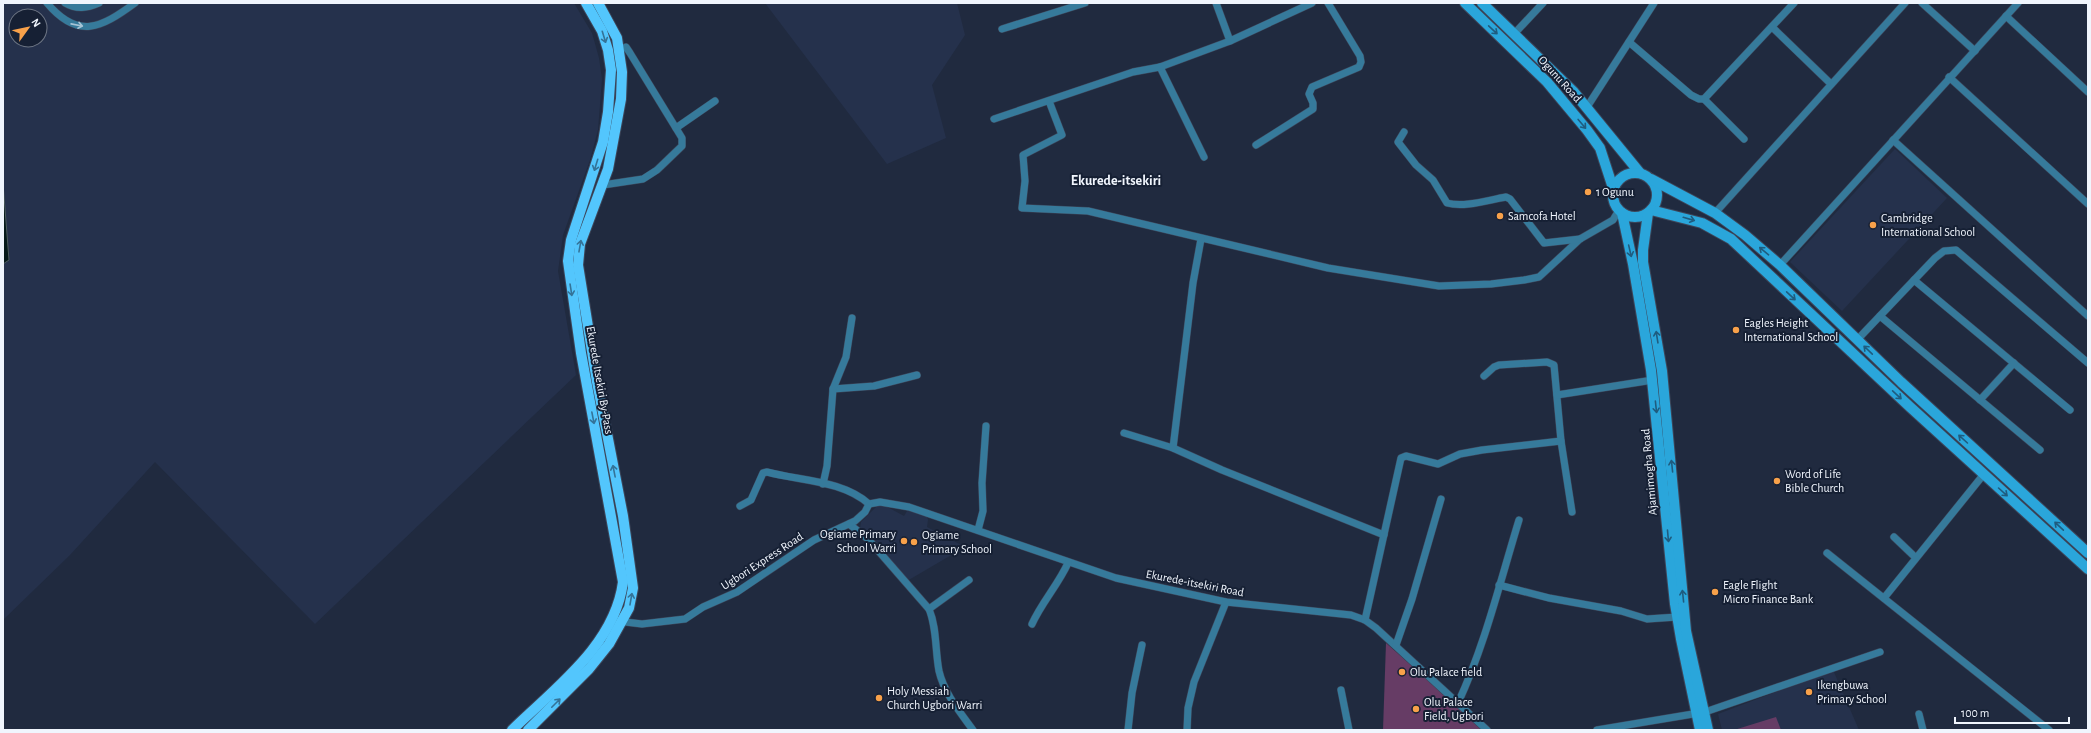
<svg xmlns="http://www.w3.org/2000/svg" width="2091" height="733" font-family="'Alegreya Sans',sans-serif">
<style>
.built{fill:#25314c;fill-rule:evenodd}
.green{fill:#663c65}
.water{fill:#05191a;stroke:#4c5b5e}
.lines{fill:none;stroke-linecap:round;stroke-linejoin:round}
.minor-casing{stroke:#3d465a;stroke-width:8}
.secondary-casing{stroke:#3d465a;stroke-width:12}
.primary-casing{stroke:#3d465a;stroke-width:12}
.minor{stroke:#367a9b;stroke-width:7}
.secondary{stroke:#2aa6db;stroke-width:10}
.primary{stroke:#53c6fd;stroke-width:10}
.oneway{stroke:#a6c4d6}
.oneway2{stroke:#1f5c7f}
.oneway3{stroke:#347398}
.poi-dot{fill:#f8a14a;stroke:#162034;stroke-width:1.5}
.labels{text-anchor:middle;stroke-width:4;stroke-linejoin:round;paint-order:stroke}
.street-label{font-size:12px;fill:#f0f5fd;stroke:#162034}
.poi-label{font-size:12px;fill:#f0f5fd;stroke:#162034;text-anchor:start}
.quarter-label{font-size:14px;font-weight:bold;fill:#f0f5fd;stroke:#162034}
</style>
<rect width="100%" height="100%" fill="#202a3f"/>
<g class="built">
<path d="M3,3h571l18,30 7,25 3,21 -4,51 -8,30 -27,75 -5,36 18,104 -261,249 -160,-162 -85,93 -67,65v-356l6,-4 -6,-77zM16,16h24v24h-24z"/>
<polygon points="765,3 957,3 965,35 932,85 946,138 887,164"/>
<polygon points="1895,149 1947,198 1842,311 1790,262"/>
<polygon points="880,503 904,516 909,508 926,513 928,520 927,527 965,547 907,581 860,529 861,522"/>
<polygon points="1833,670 1859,730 1722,730 1718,714"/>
</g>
<g class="green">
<polygon points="1386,643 1485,730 1383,730"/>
<polygon points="1776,717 1781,730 1734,730"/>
</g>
<polygon class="water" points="3,183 9,260 3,264"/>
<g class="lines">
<g class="minor-casing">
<g id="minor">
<path d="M47,3c31,37 54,25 88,0"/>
<path d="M65,3c12,7 22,5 34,0"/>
<polyline points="1216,3 1230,41"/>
<polyline points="1922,3 1975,51"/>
<polyline points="2006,16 2088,92"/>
<polyline points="1772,27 1831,84"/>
<polyline points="1002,29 1085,3"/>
<polyline points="1514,34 1543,3"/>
<polyline points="1629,42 1691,95 1699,99 1704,99 1794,3"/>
<polyline points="1160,67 1204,157"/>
<polyline points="1949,77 2088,204"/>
<polyline points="1704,99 1744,139"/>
<polyline points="1049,101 1062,135 1023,155 1025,181 1022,208 1088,211 1328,268 1439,286 1491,284 1524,280 1539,277 1580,239 1613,220 1619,210"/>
<polyline points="1587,107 1654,3"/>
<polyline points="994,119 1133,72 1160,67 1230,41 1312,3"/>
<polyline points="676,128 715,101"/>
<path d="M1404,132l-6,10 18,23 17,15 14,23c17,5 41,-3 59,-6l4,2 34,44 36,-4"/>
<polyline points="1893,140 2088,316"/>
<polyline points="1256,145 1313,109 1313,103 1309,94 1312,87 1359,67 1361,62 1360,56 1328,3"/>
<polyline points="603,185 643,179 657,170 682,146 682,138 630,53 626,47 619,50"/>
<polyline points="1715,213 1905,3"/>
<polyline points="1780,265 2018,3"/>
<polyline points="1914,280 2070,410"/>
<polyline points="1880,316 2040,450"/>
<polyline points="1857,340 1935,258 1944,251 1956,250 2088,363"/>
<polyline points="1484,376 1494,367 1499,365 1547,362 1554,365 1561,441 1572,512"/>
<polyline points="833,389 874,386 917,375"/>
<polyline points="1557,395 1653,380"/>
<polyline points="1980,400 2014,363"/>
<polyline points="1124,433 1173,448 1222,470 1384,535"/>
<polyline points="1173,448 1193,283 1201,239"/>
<polyline points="823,484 827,466 833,389 846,357 852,318"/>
<polyline points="869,504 880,502 909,507 1116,578 1226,602 1351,615 1365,620 1376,628 1487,730"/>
<path d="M740,506l11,-6 12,-27 4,-1c33,9 75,8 102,32"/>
<path d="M849,524l19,15 61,70c8,19 6,41 10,62 5,22 21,41 34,59"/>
<polyline points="978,530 983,511 982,483 986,426"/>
<polyline points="1894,537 1915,557"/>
<polyline points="1827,553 2049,730"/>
<polyline points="1499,585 1549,598 1621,611 1647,619 1677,617"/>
<polyline points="1884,598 1984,474"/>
<polyline points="929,609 969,580"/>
<polyline points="1365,620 1401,458 1406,456 1438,464 1460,454 1482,450 1561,441"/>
<polyline points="617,621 642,624 685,619 703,607 737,592 814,540 855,521 865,512 869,504"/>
<path d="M1032,624c10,-22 26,-39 36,-61"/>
<polyline points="1396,645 1412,599 1441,499"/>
<polyline points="1341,690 1349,730"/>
<path d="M1458,703c27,-58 42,-121 61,-183"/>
<polyline points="1919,714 1923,730"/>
<polyline points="1128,730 1132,693 1142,645"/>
<polyline points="1187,730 1188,708 1194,682 1226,602"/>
<polyline points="1597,730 1705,712 1880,652"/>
</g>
</g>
<g class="secondary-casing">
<g id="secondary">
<polyline points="1465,3 1547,82 1587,130 1600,148 1613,188"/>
<polyline points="1482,3 1573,91 1640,173"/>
<circle cx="1635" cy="195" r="22"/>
<polyline points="1651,179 1715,213 1745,235 1780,265 1901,382 2088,553"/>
<polyline points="1651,210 1702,223 1731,239 1909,406 2088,569"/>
<polyline points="1622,213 1633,264 1651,370 1675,604 1681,639 1700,730"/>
<polyline points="1648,213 1643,250 1643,262 1662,371 1686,631 1708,730"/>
</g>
</g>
<g class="primary-casing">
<g id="primary">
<path d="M512,730c43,-42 103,-85 111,-148l-42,-229 -13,-92 3,-21 32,-98 5,-30 3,-42 -3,-20 -6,-19 -16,-28"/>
<polyline points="528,730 589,669 609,644 629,608 633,588 623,516 597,382 578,265 580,244 608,169 621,99 622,72 617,38 598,3"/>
</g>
</g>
<use href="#minor" class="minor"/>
<use href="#secondary" class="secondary"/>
<use href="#primary" class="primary"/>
</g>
<defs><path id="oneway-shaft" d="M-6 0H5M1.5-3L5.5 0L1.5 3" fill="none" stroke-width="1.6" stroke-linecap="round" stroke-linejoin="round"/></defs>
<use class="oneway" href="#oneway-shaft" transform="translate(77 25) rotate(11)"/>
<g class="oneway2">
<use href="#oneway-shaft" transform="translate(1493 30) rotate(43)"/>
<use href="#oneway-shaft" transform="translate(1582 124) rotate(50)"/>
<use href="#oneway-shaft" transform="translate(1689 219) rotate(16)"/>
<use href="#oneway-shaft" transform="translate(1630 251) rotate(77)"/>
<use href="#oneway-shaft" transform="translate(1764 251) rotate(-140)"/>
<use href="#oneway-shaft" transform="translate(1791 296) rotate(43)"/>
<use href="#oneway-shaft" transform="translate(1657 337) rotate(-99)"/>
<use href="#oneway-shaft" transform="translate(1868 350) rotate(-136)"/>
<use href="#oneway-shaft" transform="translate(1897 395) rotate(43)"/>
<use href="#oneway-shaft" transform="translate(1656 407) rotate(84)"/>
<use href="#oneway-shaft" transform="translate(1963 439) rotate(-138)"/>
<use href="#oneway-shaft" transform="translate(1672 466) rotate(-96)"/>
<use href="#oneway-shaft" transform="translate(2003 492) rotate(42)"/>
<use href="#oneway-shaft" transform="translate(2059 526) rotate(-137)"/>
<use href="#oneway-shaft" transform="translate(1668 536) rotate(85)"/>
<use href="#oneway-shaft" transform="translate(1683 596) rotate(-96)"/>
</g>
<g class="oneway3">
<use href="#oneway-shaft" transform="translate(604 37) rotate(73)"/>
<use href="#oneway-shaft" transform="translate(596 165) rotate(107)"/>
<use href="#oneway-shaft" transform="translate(580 246) rotate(-80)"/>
<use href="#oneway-shaft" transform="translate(571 290) rotate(81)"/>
<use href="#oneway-shaft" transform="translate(593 418) rotate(79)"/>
<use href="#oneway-shaft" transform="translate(614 471) rotate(-101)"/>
<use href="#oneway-shaft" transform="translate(631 599) rotate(-80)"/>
<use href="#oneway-shaft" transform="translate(556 703) rotate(-45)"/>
</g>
<g class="poi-dot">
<circle cx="1588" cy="192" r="4"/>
<circle cx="1500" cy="216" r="4"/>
<circle cx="1873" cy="225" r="4"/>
<circle cx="1736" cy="330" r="4"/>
<circle cx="1777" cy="481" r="4"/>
<circle cx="904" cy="541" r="4"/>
<circle cx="914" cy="542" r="4"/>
<circle cx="1715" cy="592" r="4"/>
<circle cx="1402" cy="672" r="4"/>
<circle cx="1809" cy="692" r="4"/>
<circle cx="879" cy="698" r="4"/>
<circle cx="1416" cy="709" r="4"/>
</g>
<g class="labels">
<g class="street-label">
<text transform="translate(1560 79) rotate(48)" y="4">Ogunu Road</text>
<text transform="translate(600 380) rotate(80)" y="4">Ekurede Itsekiri By-Pass</text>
<text transform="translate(1649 472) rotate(-95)" y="4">Ajamimogha Road</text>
<text transform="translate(762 561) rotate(-33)" y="4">Ugbori Express Road</text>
<text transform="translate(1195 583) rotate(11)" y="4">Ekurede-itsekiri Road</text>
</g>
<g class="poi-label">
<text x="1596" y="196">1 Ogunu</text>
<text x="1508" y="220">Samcofa Hotel</text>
<text x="1881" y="222">Cambridge<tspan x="1881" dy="14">International School</tspan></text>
<text x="1744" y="327">Eagles Height<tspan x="1744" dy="14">International School</tspan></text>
<text x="1785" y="478">Word of Life<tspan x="1785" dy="14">Bible Church</tspan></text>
<text x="896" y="538" text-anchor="end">Ogiame Primary<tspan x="896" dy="14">School Warri</tspan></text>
<text x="922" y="539">Ogiame<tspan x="922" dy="14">Primary School</tspan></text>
<text x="1723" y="589">Eagle Flight<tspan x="1723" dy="14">Micro Finance Bank</tspan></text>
<text x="1410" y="676">Olu Palace field</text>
<text x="1817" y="689">Ikengbuwa<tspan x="1817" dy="14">Primary School</tspan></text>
<text x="887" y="695">Holy Messiah<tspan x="887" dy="14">Church Ugbori Warri</tspan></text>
<text x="1424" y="706">Olu Palace<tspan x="1424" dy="14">Field, Ugbori</tspan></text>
</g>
<g class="quarter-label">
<text x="1116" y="185">Ekurede-itsekiri</text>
</g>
</g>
<rect width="2091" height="733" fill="none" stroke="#f0f5fd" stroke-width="8"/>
<g transform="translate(28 28) rotate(57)"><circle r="19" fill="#162034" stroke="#6d7584"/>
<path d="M0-3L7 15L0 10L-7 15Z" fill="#f8a14a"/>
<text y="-6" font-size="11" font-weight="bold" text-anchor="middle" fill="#f0f5fd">N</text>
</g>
<path d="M1955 717v6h114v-6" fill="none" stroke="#f0f5fd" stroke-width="2"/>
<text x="1961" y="717" font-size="12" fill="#f0f5fd" stroke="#162034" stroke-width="3" paint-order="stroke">100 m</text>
</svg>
